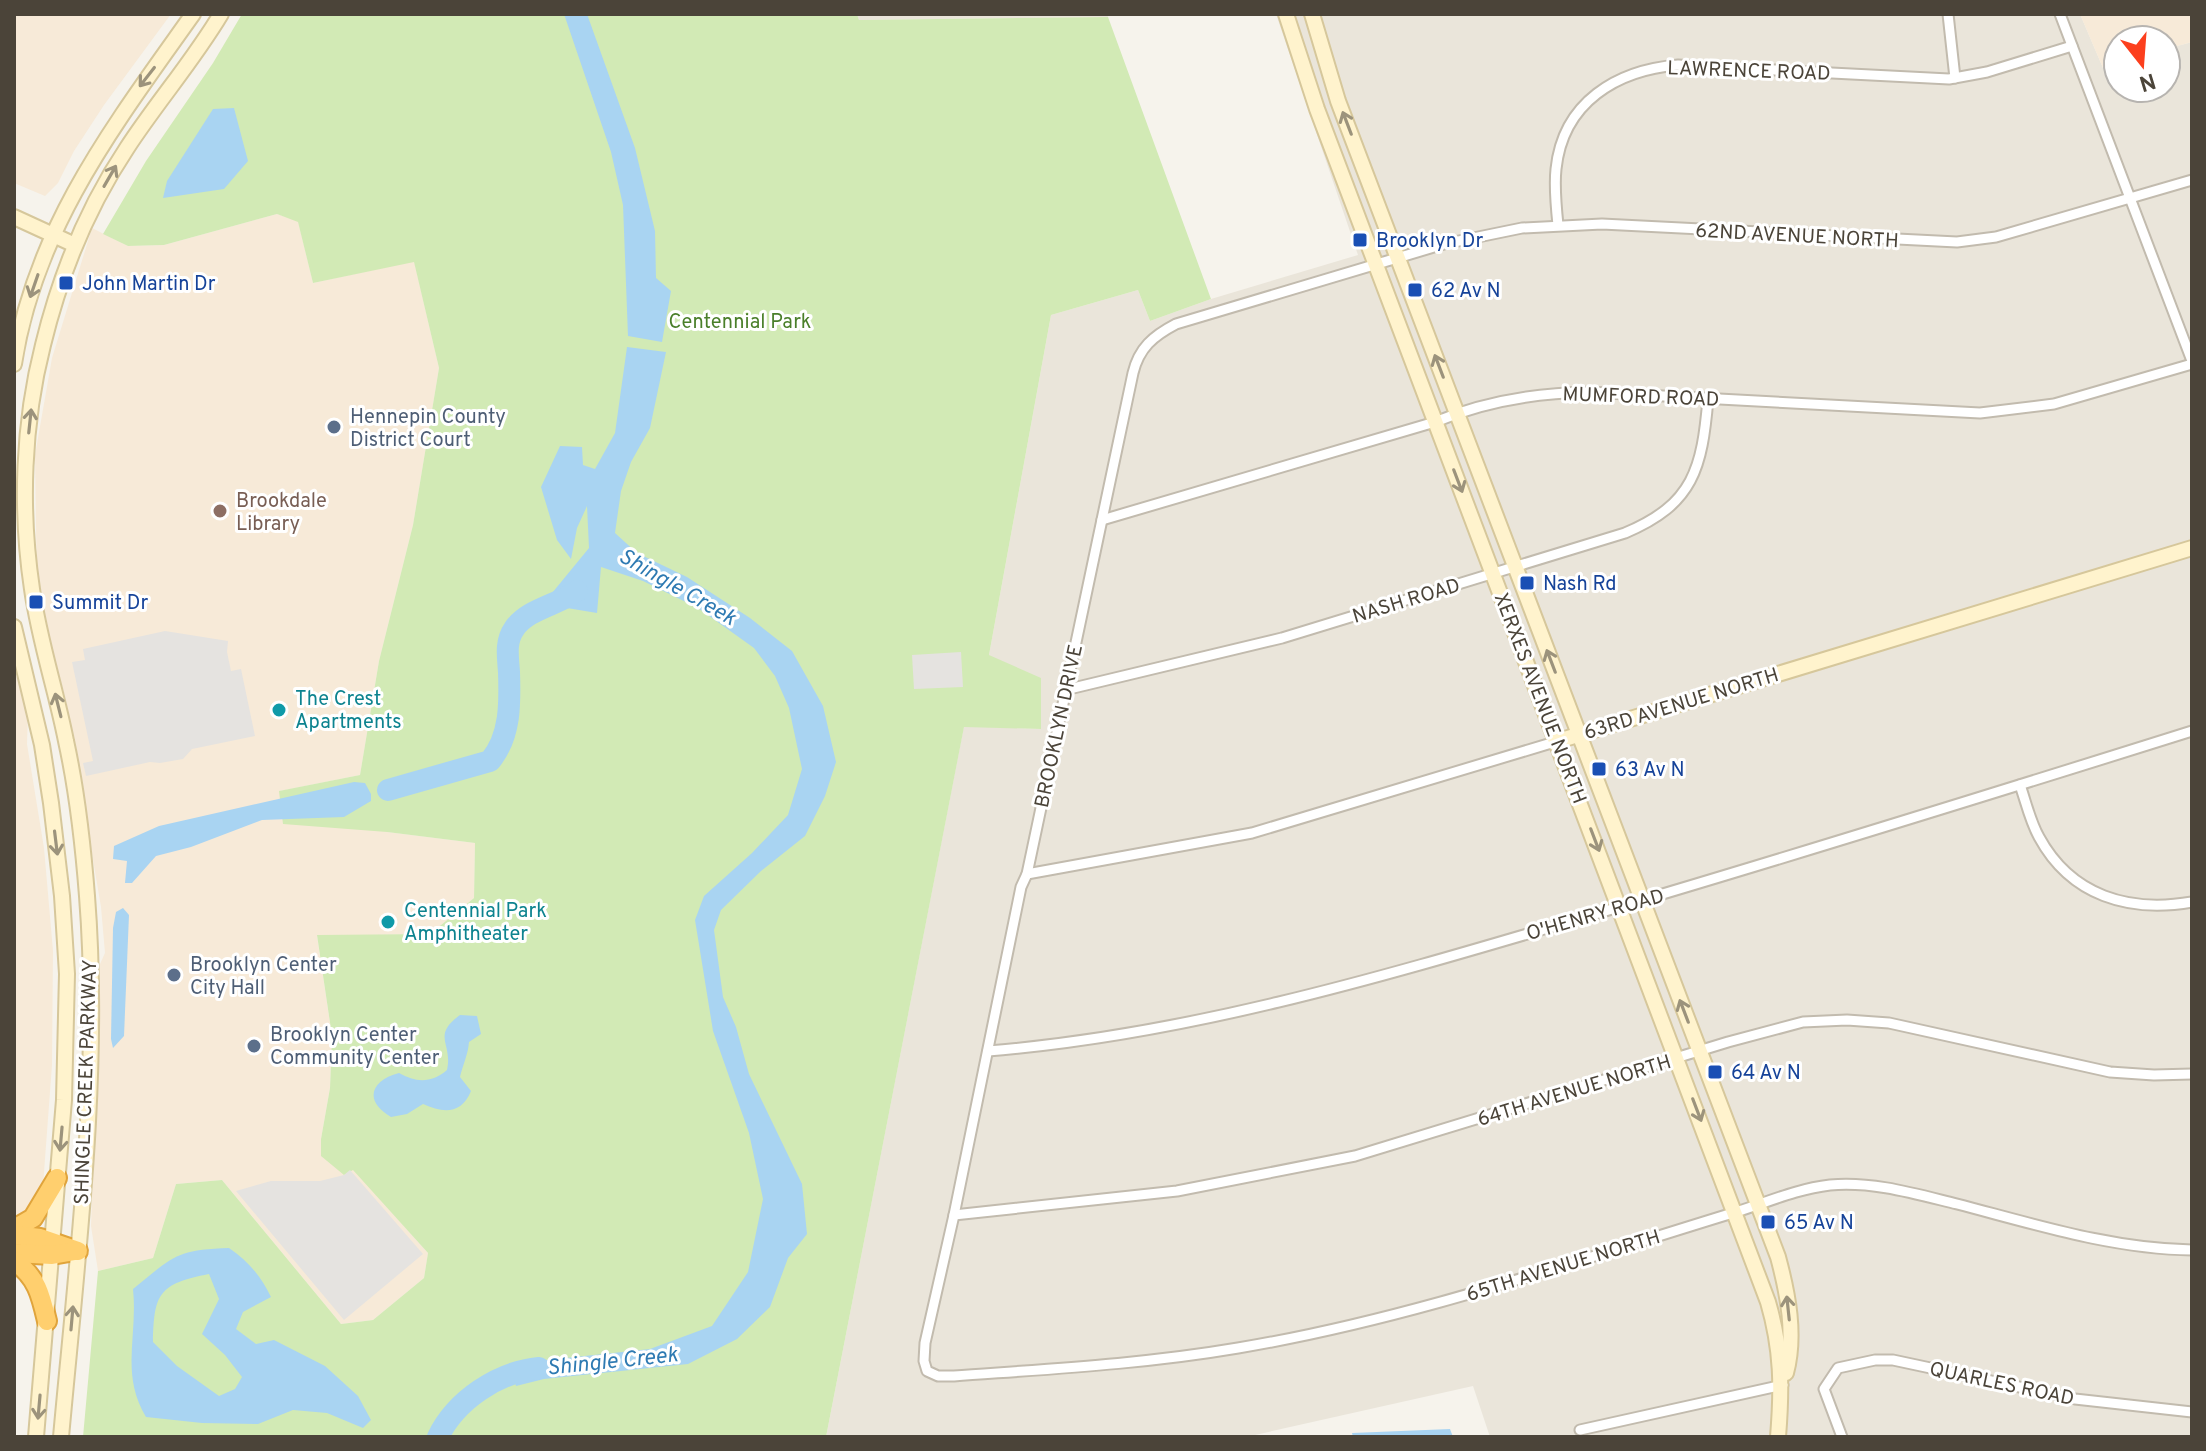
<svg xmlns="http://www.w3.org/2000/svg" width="2206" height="1451" font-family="Overpass,sans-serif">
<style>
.residential{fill:#eae5da}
.commercial{fill:#f7ead8}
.green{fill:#d2eab5}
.parking{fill:#e5e3e0}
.water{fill:#a9d4f2;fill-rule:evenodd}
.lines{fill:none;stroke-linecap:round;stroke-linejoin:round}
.river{stroke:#a9d4f2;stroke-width:22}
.street-casing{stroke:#c2bbae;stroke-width:13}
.secondary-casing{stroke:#d6c79b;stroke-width:18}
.highway-casing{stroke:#e0a43c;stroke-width:22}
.street{stroke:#fff;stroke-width:9}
.secondary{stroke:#fff3cd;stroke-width:14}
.highway{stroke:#ffcf6e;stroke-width:18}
.oneway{stroke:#9c937c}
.transit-dot{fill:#1a4fb4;stroke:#fff;stroke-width:3}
.service-dot{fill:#5c6f8a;stroke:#fff;stroke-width:3}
.education-dot{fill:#8d6e63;stroke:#fff;stroke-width:3}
.culture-dot{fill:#0f9aa8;stroke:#fff;stroke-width:3}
.labels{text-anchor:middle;stroke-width:6;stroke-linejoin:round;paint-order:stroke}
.street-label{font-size:20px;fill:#4b4439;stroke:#fff}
.transit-label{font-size:20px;fill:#164399;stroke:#fff;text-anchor:start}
.park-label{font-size:20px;fill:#4a7f2a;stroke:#fff}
.service-label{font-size:20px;fill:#4e5e75;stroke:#fff;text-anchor:start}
.education-label{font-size:20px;fill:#785e54;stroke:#fff;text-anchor:start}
.culture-label{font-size:20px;fill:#0d838f;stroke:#fff;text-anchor:start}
.water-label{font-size:22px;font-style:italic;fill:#2e7ab2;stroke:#fff}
</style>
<rect width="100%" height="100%" fill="#f6f3ec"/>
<g class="residential">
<polygon points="857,14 1107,14 1108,17 859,20"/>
<polygon points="1276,14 2080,14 2103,68 2118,63 2118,88 2166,88 2166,49 2192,42 2192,1437 1490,1437 1473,1386 1246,1437 826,1437 964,726 1041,729 989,655 1051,315 1138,290 1150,321 1211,299 1358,255"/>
</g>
<g class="commercial">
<polygon points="14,14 171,14 104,105 74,151 58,183 45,196 14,183"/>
<polygon points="2080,14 2192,14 2192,42 2166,49 2166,40 2118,40 2118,63 2103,68"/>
<polygon points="277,214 298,221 313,283 414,261 439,368 413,525 379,661 360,775 280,791 387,832 475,843 474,898 430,934 317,936 332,1036 330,1088 321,1139 350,1170 353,1169 428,1253 424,1278 373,1320 341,1324 222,1180 176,1184 153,1258 98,1271 91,1226 100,964 105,953 101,907 66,700 37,593 35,455 52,358 92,228 128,246 164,245"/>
<polygon points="14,673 23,686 28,712 27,744 44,848 53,951 52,1065 42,1199 14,1223"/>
</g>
<polygon class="green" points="242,14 857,14 859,20 1108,17 1211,299 1150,321 1138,290 1051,315 989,655 1041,678 1041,729 964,727 826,1437 83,1437 98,1271 153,1258 176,1184 222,1180 341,1324 373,1320 424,1278 428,1253 353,1170 344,1175 321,1156 321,1139 330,1088 332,1036 317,935 430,934 474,898 475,843 387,832 283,824 279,791 360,775 379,661 413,525 439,368 414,262 313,283 298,222 277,214 164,245 128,246 103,234 146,161 213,63"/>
<g class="parking">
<polygon points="165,631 228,641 227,652 231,671 241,669 255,736 192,749 183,759 160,763 150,762 86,776 83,763 93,761 72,662 85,660 83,649"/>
<polygon points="961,652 963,687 914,689 912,655"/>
<polygon points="350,1170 423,1254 344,1320 236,1191 271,1181 320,1181 344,1175"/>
</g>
<g class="water">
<polygon points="564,14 587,14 635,148 655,231 656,278 671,291 662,342 628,336 623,205 611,152"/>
<polygon points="234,108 248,161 224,189 163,198 167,181 213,109"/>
<polygon points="627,347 666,352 650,428 631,462 621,491 615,533 637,553 687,577 750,618 792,651 823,706 836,762 825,796 805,836 761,871 721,910 714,930 723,997 736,1027 749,1074 802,1184 807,1234 788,1258 770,1307 737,1339 688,1364 544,1379 516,1386 510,1364 650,1349 712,1326 748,1272 763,1199 749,1133 713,1031 695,920 704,896 752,853 788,815 802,769 789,708 775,676 754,648 698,608 643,581 601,567 597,613 543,604 589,548 587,506 577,528 571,559 557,540 541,487 560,446 582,447 583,465 595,469 615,433"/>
<polygon points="354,782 365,783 371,794 371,801 344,817 262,820 191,847 156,856 132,883 125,883 127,861 113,859 114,846 159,826"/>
<polygon points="123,908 129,915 124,1036 113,1048 111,1039 113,928 116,912"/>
<path d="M460,1015l17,1 4,18 -12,8c-1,13 -6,22 -9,35l11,14c-10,24 -28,22 -48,13l-16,10 -16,3c-28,-16 -20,-37 8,-44 17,10 33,10 48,-3 6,-27 -16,-34 13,-55z"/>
<path d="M229,1248c19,13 32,28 42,49l-28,15 -7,17 20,15 18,-4 51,26 33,30 13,24 -8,8 -36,-15 -34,-3 -35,14 -56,-1 -56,-6c-26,-43 -8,-81 -13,-128 41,-33 42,-39 96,-41zM209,1274l10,25 -17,35 23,21 17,22 -7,12 -16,7 -42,-30 -24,-24c1,-49 6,-58 56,-68z"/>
<polygon points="1450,1429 1453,1437 1353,1437 1352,1433"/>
</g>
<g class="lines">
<g class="river">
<path d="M388,790l102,-29c21,-25 20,-59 19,-89 -1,-15 -4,-30 5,-43 13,-20 44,-24 63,-38"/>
<path d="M438,1437c18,-37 60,-65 101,-69"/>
</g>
<g class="street-casing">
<g id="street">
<polyline points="1948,14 1955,78"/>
<polyline points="2060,14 2192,361"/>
<path d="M2192,180l-196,57 -39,5 -355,-18 -80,4 -78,16 -268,80c-23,12 -37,24 -43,49l-106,501 -6,13 -67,328 -29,128 -1,18 3,10 11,5h16c95,-7 190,-12 284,-28 169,-28 334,-86 498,-136 32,-10 60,-23 94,-27 43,-4 86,9 127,19 77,20 155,45 235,46"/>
<path d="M1558,225c-2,-19 -4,-38 -2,-56 7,-67 61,-99 122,-104l271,14 38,-7 85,-26"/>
<path d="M1102,520l333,-98c50,-21 100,-29 154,-30l391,21 74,-9 138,-40"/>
<path d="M1065,690l217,-52 343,-105c69,-29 77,-65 83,-134"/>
<path d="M2020,785c6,17 10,36 19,52 32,59 90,76 153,65"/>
<polyline points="1027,874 1252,833 1558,741"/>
<path d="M988,1051c198,-16 390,-73 580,-129 209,-61 417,-126 624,-191"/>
<polyline points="954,1215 1177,1191 1355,1156 1728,1042 1803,1022 1847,1020 1889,1023 2110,1072 2154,1075 2192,1074"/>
<polyline points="1580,1430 1783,1385"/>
<polyline points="1842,1437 1824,1389 1838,1368 1875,1360 1893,1360 2075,1399 2192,1412"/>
</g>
</g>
<g class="secondary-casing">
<g id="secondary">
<path d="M1286,14l31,95 451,1193c14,48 14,86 10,135"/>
<path d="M1312,14l26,87 440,1156c10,37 18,78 8,116"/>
<polyline points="14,217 75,245"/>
<path d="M14,364c21,-137 101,-240 179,-350"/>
<polyline points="14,627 42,745 51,803 62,896 67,974 64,1100 36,1437"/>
<polyline points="1558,741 2192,548"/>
<path d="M61,1437c16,-177 40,-364 26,-541 -4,-52 -10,-105 -21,-155 -10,-51 -27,-101 -34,-152 -12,-80 -9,-166 11,-244 17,-70 44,-137 84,-197 30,-46 66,-87 94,-134"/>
</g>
</g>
<g class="highway-casing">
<g id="highway">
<polyline points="14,1229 33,1218 57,1178"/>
<polyline points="14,1235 40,1238 78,1251"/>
<polyline points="14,1253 52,1255 75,1251"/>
<path d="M14,1261c23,16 27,34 33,60"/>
</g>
</g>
<use href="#street" class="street"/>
<use href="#secondary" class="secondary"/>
<use href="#highway" class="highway"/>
</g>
<defs><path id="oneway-shaft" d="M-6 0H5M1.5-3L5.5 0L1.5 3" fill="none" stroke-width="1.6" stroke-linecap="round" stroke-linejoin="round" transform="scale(2)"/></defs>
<g class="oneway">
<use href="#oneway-shaft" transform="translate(147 77) rotate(128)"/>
<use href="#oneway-shaft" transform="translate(1347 123) rotate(-111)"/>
<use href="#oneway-shaft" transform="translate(110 176) rotate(-60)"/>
<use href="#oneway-shaft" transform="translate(34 286) rotate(109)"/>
<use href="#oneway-shaft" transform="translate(1439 366) rotate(-111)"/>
<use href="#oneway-shaft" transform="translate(30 421) rotate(-84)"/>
<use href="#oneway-shaft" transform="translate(1458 481) rotate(69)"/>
<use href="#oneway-shaft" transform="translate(1551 661) rotate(-111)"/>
<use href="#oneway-shaft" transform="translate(58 705) rotate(-104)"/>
<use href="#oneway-shaft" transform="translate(1595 840) rotate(69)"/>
<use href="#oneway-shaft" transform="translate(56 843) rotate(83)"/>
<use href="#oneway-shaft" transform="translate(1684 1011) rotate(-111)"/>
<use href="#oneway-shaft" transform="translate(1697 1110) rotate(69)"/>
<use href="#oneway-shaft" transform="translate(61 1139) rotate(95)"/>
<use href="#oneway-shaft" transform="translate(1788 1308) rotate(-96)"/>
<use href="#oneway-shaft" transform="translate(72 1318) rotate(-85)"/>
<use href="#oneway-shaft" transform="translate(39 1407) rotate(95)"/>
</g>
<g class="transit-dot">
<rect x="1352" y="232" width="16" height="16" rx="4"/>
<rect x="58" y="275" width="16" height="16" rx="4"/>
<rect x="1407" y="282" width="16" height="16" rx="4"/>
<rect x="1519" y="575" width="16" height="16" rx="4"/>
<rect x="28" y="594" width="16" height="16" rx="4"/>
<rect x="1591" y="761" width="16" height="16" rx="4"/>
<rect x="1707" y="1064" width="16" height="16" rx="4"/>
<rect x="1760" y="1214" width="16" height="16" rx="4"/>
</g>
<g class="service-dot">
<circle cx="334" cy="427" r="8"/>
<circle cx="174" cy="975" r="8"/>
<circle cx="254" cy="1046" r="8"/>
</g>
<circle class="education-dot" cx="220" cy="511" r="8"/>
<g class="culture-dot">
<circle cx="279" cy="710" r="8"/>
<circle cx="388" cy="922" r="8"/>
</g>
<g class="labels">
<g class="street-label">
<text transform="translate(1749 70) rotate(2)" y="7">LAWRENCE ROAD</text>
<text transform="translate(1797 235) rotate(3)" y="7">62ND AVENUE NORTH</text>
<text transform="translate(1641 396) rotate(2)" y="7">MUMFORD ROAD</text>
<text transform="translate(1406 600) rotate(-17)" y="7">NASH ROAD</text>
<text transform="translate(1541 698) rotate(69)" y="7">XERXES AVENUE NORTH</text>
<text transform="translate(1681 703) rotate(-17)" y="7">63RD AVENUE NORTH</text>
<text transform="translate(1058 726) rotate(-78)" y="7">BROOKLYN DRIVE</text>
<text transform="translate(1595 914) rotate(-16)" y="7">O'HENRY ROAD</text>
<text transform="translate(85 1082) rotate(-88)" y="7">SHINGLE CREEK PARKWAY</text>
<text transform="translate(1574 1090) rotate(-17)" y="7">64TH AVENUE NORTH</text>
<text transform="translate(1563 1265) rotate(-17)" y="7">65TH AVENUE NORTH</text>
<text transform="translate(2002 1383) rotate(12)" y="7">QUARLES ROAD</text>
</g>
<g class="transit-label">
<text x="1376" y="247">Brooklyn Dr</text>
<text x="82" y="290">John Martin Dr</text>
<text x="1431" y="297">62 Av N</text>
<text x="1543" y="590">Nash Rd</text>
<text x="52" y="609">Summit Dr</text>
<text x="1615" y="776">63 Av N</text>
<text x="1731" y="1079">64 Av N</text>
<text x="1784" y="1229">65 Av N</text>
</g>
<g class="park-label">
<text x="740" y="328">Centennial Park</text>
</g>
<g class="service-label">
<text x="350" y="423">Hennepin County<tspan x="350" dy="23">District Court</tspan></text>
<text x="190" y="971">Brooklyn Center<tspan x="190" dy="23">City Hall</tspan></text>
<text x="270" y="1041">Brooklyn Center<tspan x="270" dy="23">Community Center</tspan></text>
</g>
<g class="education-label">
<text x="236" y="507">Brookdale<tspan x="236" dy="23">Library</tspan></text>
</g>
<g class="culture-label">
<text x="295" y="705">The Crest<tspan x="295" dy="23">Apartments</tspan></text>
<text x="404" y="917">Centennial Park<tspan x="404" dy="23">Amphitheater</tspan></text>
</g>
<g class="water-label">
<text transform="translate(678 586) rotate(30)" y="8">Shingle Creek</text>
<text transform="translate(612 1360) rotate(-6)" y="8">Shingle Creek</text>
</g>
</g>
<rect width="2206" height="1451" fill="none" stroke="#4b4439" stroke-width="32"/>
<g transform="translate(2142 64) rotate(163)"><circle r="38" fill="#ffffff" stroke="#b7b4b0" stroke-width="2"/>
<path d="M0-6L14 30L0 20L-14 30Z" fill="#fc3f1d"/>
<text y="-12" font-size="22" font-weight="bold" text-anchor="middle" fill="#4b4439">N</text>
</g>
</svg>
